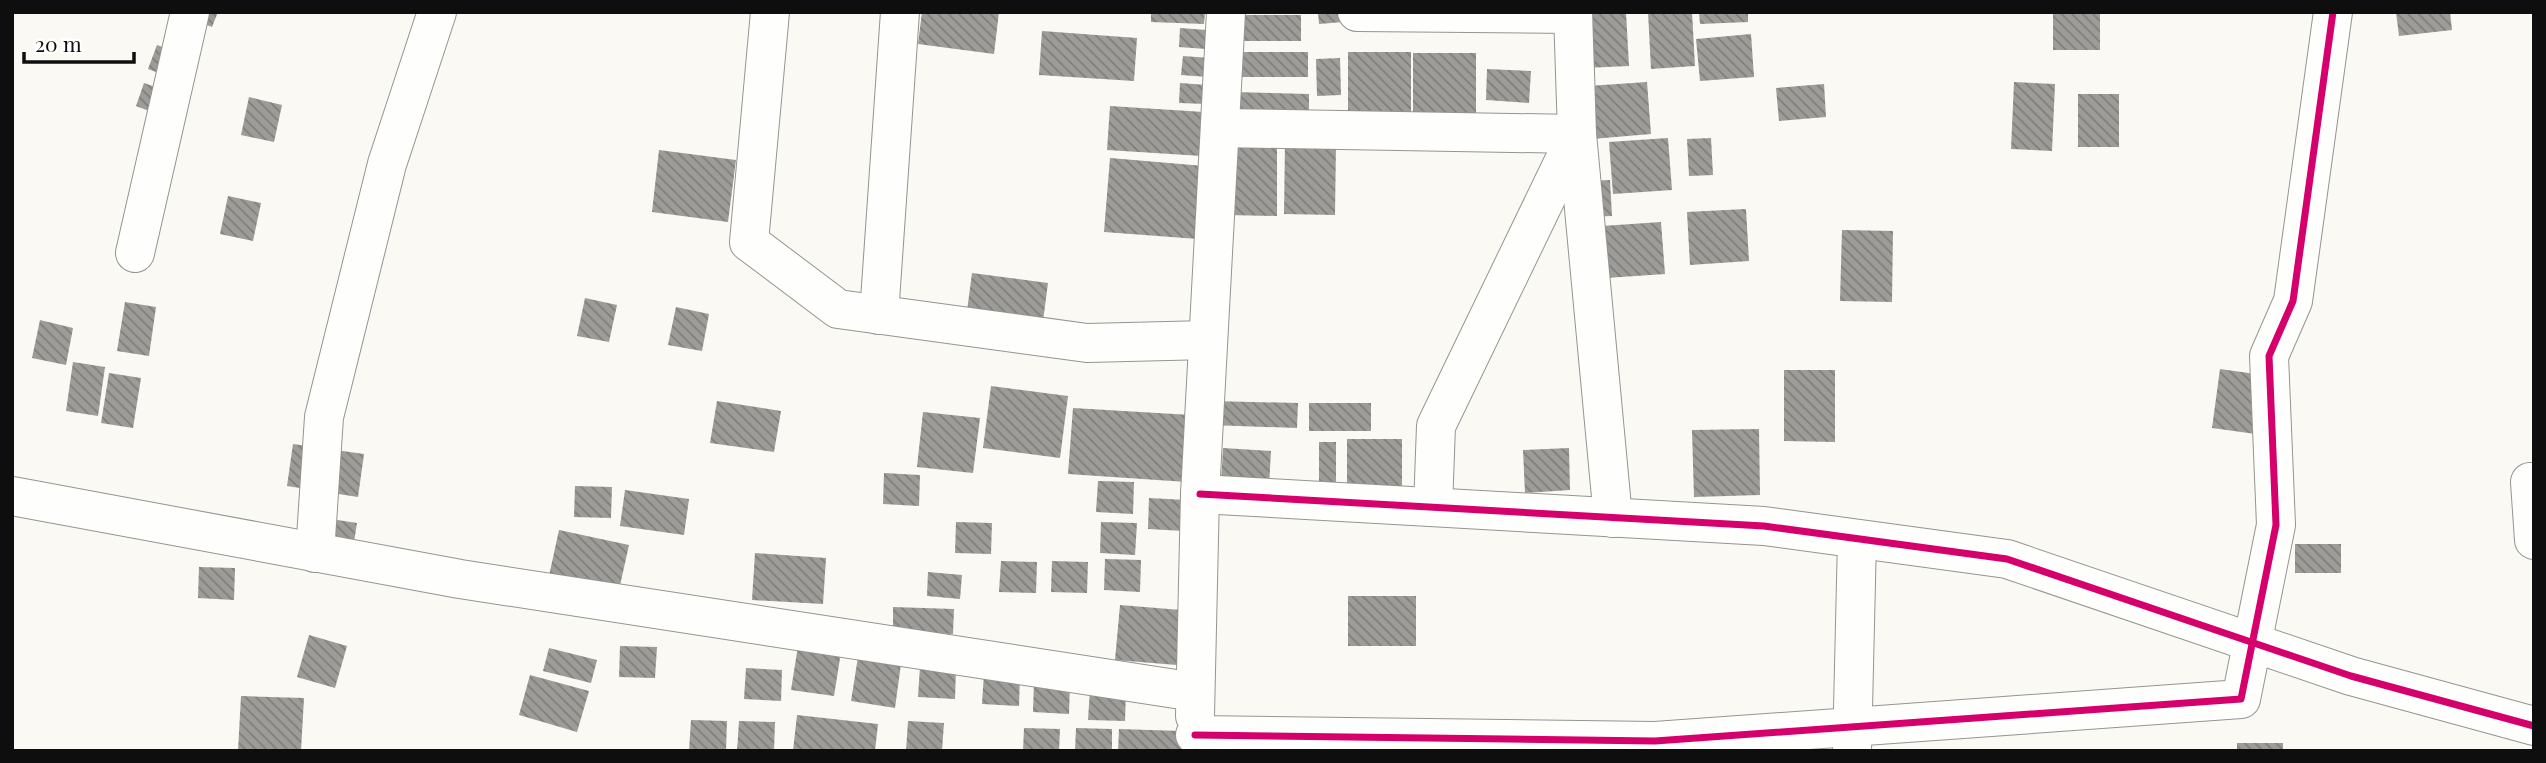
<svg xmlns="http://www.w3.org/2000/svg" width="2546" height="763" font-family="'Playfair Display',serif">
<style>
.building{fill:url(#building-back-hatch)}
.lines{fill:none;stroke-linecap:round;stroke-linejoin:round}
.street-casing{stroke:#949491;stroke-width:40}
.street{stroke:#fefefd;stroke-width:38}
.cycleway-casing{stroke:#fff;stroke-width:11}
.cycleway{stroke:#d6006c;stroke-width:7}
</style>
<defs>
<pattern id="building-back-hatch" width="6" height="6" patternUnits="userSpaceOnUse" patternTransform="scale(1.75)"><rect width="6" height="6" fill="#9e9c98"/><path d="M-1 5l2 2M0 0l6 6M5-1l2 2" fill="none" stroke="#7f7e7a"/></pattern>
</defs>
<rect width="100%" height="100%" fill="#faf9f3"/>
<g class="building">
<polygon points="179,12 218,12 212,27 178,14"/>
<polygon points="922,12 999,12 994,54 918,44"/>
<polygon points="1151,12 1205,12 1204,24 1151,22"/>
<polygon points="1318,12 1343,12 1343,22 1319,24"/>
<polygon points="1582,12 1626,12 1629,66 1585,68"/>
<polygon points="1648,12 1692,12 1695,66 1651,69"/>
<polygon points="1699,12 1748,12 1748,22 1700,24"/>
<rect x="2053" y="12" width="47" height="38"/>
<polygon points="2396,12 2450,12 2452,30 2399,36"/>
<rect x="1233" y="15" width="68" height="26"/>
<polygon points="1180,28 1207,30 1206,49 1179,47"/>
<polygon points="1042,31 1137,38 1134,81 1039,75"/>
<polygon points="1751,34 1754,77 1700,81 1696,39"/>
<polygon points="157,45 192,58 183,82 148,69"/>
<rect x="1240" y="52" width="68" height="25"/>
<rect x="1348" y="52" width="63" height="60"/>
<rect x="1413" y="53" width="63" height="60"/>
<polygon points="1183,56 1209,58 1208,77 1181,75"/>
<polygon points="1340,58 1341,95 1317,96 1316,59"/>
<polygon points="1487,69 1531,71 1529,103 1486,100"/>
<polygon points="1647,82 1651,134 1592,139 1588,86"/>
<polygon points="2014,82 2055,84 2052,151 2011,149"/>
<polygon points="144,83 179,95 170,119 136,106"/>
<polygon points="1180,83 1207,85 1206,104 1179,103"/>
<polygon points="1824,84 1826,117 1779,121 1776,88"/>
<polygon points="1233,92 1309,94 1309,120 1233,119"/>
<rect x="2078" y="94" width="41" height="53"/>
<polygon points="249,97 282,105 274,142 241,135"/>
<polygon points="1110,106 1204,112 1202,156 1107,150"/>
<polygon points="1668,138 1672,190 1613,194 1609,142"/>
<polygon points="1711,138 1713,175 1689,176 1687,139"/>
<polygon points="1285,143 1336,144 1335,215 1284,214"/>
<polygon points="1226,144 1277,144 1277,216 1226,215"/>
<polygon points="659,150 736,160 728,222 652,212"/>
<polygon points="1110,158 1204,166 1198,239 1104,232"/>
<polygon points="1610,180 1612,216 1588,217 1586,181"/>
<polygon points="228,196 261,203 253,241 220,234"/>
<polygon points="1746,209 1749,261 1690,265 1687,212"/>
<polygon points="1661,222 1665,274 1606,278 1602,226"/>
<polygon points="1842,230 1893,231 1892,302 1840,301"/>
<polygon points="972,273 1048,283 1040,344 964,334"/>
<polygon points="585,298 617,305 609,342 577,336"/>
<polygon points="125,302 156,307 149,356 117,351"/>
<polygon points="676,307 709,314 702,351 668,345"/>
<polygon points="40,320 73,328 66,365 32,358"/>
<polygon points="73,362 105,367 98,416 66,411"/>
<polygon points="2220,369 2270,376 2263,435 2212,428"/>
<polygon points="1784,370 1835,370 1835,442 1784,441"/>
<polygon points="109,373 141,378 133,428 101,423"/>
<polygon points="991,386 1068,396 1060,458 983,448"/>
<polygon points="717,401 781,411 774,452 710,443"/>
<polygon points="1211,401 1298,403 1297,428 1211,425"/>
<rect x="1309" y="403" width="62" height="28"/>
<polygon points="1073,408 1191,415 1187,482 1068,474"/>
<polygon points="923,412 980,418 973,473 917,467"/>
<polygon points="1759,429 1760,495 1694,497 1692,430"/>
<rect x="1347" y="439" width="55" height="48"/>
<rect x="1319" y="442" width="17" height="46"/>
<polygon points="293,444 364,454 358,497 287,486"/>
<polygon points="1223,448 1271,451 1269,486 1221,482"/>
<polygon points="1569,448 1570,490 1525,493 1523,450"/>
<polygon points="884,473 920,475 919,506 883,504"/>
<polygon points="1098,481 1134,482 1133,514 1096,512"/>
<polygon points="575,486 612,487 611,518 574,517"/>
<polygon points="625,490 689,499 684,535 620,526"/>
<polygon points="1149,498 1186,500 1184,531 1148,529"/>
<polygon points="305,515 357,523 353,548 301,541"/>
<polygon points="956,522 992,523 991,554 955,553"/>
<polygon points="1101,522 1137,523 1135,555 1100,553"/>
<polygon points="559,530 629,545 619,590 549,576"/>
<rect x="2295" y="544" width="46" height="29"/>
<polygon points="755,553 826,558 823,604 752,600"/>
<polygon points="1105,559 1141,560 1140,592 1104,590"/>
<polygon points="1001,561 1037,562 1036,593 999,592"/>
<polygon points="1052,561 1088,562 1087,593 1051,592"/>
<polygon points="199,567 235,568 234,600 198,598"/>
<polygon points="928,572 962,575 960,599 927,596"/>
<rect x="1348" y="596" width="68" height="50"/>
<polygon points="1120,605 1181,610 1177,665 1115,660"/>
<polygon points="893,607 954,609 953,634 893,632"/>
<polygon points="309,635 347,646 335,688 297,677"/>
<polygon points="620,646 657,647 655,678 619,677"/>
<polygon points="798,646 841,652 834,696 791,690"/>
<polygon points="549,648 597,660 591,683 543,671"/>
<polygon points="858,657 901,664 895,708 851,701"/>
<polygon points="920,666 956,667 955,699 918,697"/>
<polygon points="746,668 782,670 781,701 744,699"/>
<polygon points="984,673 1020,674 1019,706 982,704"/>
<polygon points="530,675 589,691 577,732 519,715"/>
<polygon points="1034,681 1070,682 1069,714 1033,712"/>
<polygon points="1090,689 1126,690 1125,721 1088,720"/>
<polygon points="241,696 304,698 301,751 238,751"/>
<polygon points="797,715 878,724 875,751 793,751"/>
<polygon points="691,720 727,721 726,751 689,751"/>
<polygon points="739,721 775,722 774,751 737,751"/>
<polygon points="908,721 944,723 942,751 906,751"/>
<polygon points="1024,728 1060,729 1059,751 1023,751"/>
<polygon points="1076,728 1112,729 1112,751 1075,751"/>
<polygon points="1119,729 1181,731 1181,751 1118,751"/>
<rect x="2237" y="743" width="46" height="8"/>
</g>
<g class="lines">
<g class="street-casing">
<g id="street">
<polyline points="770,12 749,242 838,309 1087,343 1208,340"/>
<polyline points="1357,12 1573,14"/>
<polyline points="1220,128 1577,134 1613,518"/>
<polyline points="135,253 190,12"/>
<polyline points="879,315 900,12"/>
<polyline points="2530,482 2534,540"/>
<polyline points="1200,494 1764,526 2007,559 2351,676 2534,726"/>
<polyline points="12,496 460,579 1195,692"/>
<polyline points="1433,507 1436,426 1577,134 1573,12"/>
<polyline points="315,553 324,417 387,164 437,12"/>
<polyline points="1195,716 1200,494 1226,12"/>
<polyline points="1195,735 1655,741 2241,699 2276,525 2269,356 2293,301 2333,12"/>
<polyline points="1852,751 1857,539"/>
</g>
</g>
<use href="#street" class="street"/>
<g class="cycleway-casing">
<g id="cycleway">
<polyline points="1200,494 1764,526 2007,559 2351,676 2534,726"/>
<polyline points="1195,735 1655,741 2241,699 2276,525 2269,356 2293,301 2333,12"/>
</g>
</g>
<use href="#cycleway" class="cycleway"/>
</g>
<rect width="2546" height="763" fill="none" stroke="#0e0e0e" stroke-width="28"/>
<path d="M24 52v10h110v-10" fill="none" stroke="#0e0e0e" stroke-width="3.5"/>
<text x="35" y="52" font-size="21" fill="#0e0e0e" stroke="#ffffff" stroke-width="5" paint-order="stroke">20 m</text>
</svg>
